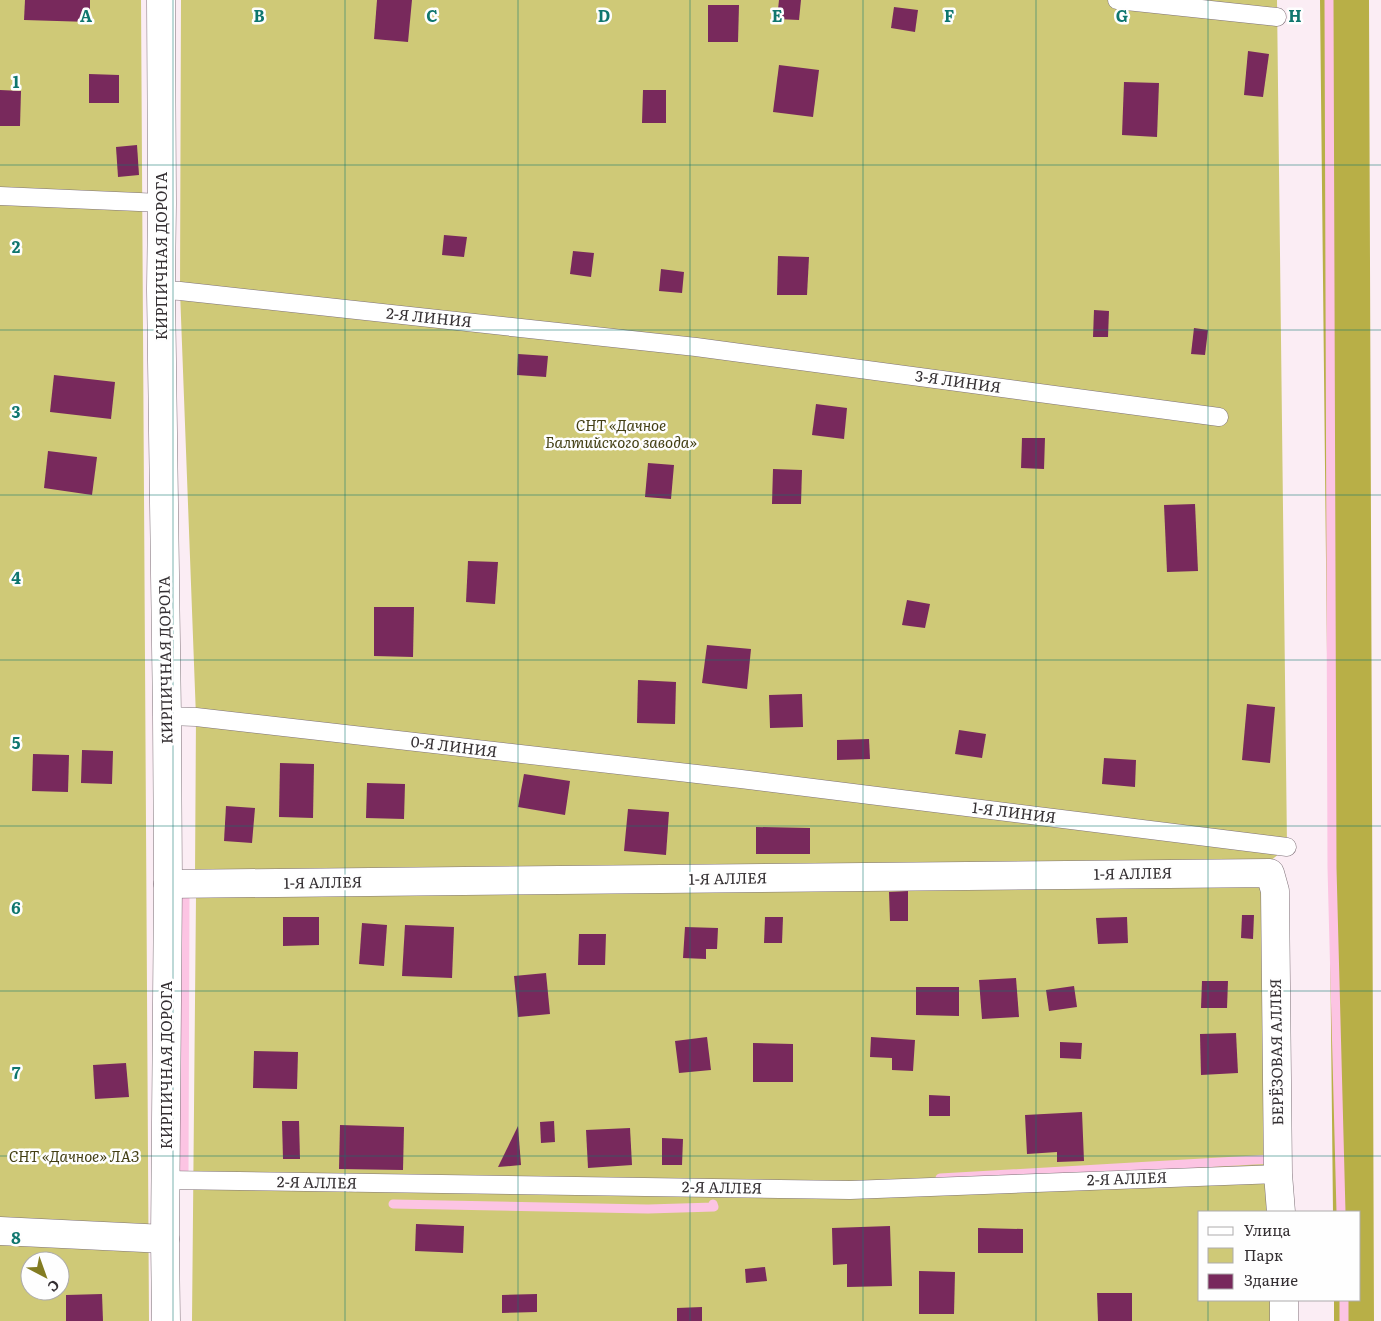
<svg xmlns="http://www.w3.org/2000/svg" width="1381" height="1321" font-family="Literata,serif">
<style>
.green{fill:#cfc977;fill-rule:evenodd}
.forest{fill:#b8af47}
.lines{fill:none;stroke-linecap:round;stroke-linejoin:round}
.stream{stroke:#fcc4e3;stroke-width:9}
.building{fill:#78295c}
.service-casing{stroke:#7f7279;stroke-width:19}
.minor-casing{stroke:#7f7279;stroke-width:29}
.service{stroke:#fff;stroke-width:18}
.minor{stroke:#fff;stroke-width:28}
.grid{fill:none;stroke:#0f766e;stroke-width:1;stroke-opacity:0.55}
.labels{text-anchor:middle;stroke-width:5;stroke-linejoin:round;paint-order:stroke}
.street-label{font-size:15px;fill:#342f32;stroke:#fefefe}
.park-label{font-size:15px;font-style:italic;fill:#423e13;stroke:#fefefe}
.grid-label{font-size:16px;text-anchor:middle;font-weight:bold;fill:#0f766e;stroke:#fefefe;stroke-width:5;stroke-linejoin:round;paint-order:stroke}
</style>
<rect width="100%" height="100%" fill="#fbedf4"/>
<g class="green">
<path d="M0,0h141l8,1321h-149zM30,1261h30v30h-30z"/>
<polygon points="181,0 1277,0 1287,847 1269,862 195,875 196,717 180,291"/>
<polygon points="1264,883 1270,1212 1200,1212 1200,1300 1272,1300 1271,1321 192,1321 196,896"/>
</g>
<polygon class="forest" points="1320,0 1369,0 1374,1321 1334,1321 1334,1300 1360,1300 1360,1212 1333,1212"/>
<g class="lines">
<g class="stream">
<polyline points="1329,0 1332,868 1341,1212"/>
<polyline points="184,1175 185,894"/>
<polyline points="940,1178 1272,1159"/>
<polyline points="393,1204 648,1209 714,1207 713,1204"/>
<polyline points="1344,1300 1344,1321"/>
</g>
</g>
<g class="building">
<polygon points="25,0 90,0 90,22 24,20"/>
<polygon points="377,0 412,0 408,42 374,39"/>
<polygon points="779,0 801,0 799,20 777,19"/>
<polygon points="708,5 739,5 738,42 708,42"/>
<polygon points="894,7 918,10 915,32 891,28"/>
<polygon points="1248,51 1269,54 1263,97 1244,95"/>
<polygon points="779,65 819,70 813,117 773,112"/>
<polygon points="89,74 119,75 119,103 89,103"/>
<polygon points="1124,82 1159,83 1157,137 1122,135"/>
<polygon points="0,90 21,91 20,126 0,126"/>
<polygon points="643,90 666,90 666,123 642,123"/>
<polygon points="137,145 139,175 118,177 116,147"/>
<polygon points="444,235 467,237 464,257 442,255"/>
<polygon points="573,251 594,253 591,277 570,274"/>
<polygon points="778,256 809,257 807,295 777,295"/>
<polygon points="661,269 684,272 682,293 659,291"/>
<polygon points="1094,310 1109,311 1108,337 1093,337"/>
<polygon points="1194,328 1208,330 1205,355 1191,354"/>
<polygon points="518,354 548,356 546,377 517,375"/>
<polygon points="54,375 115,382 111,419 50,412"/>
<polygon points="816,404 847,408 844,439 812,435"/>
<polygon points="1022,438 1045,438 1044,469 1021,468"/>
<polygon points="48,451 97,457 92,495 44,488"/>
<polygon points="648,463 674,465 671,499 645,497"/>
<polygon points="773,469 802,470 801,504 772,504"/>
<polygon points="1195,504 1198,571 1167,572 1164,505"/>
<polygon points="468,561 498,562 495,604 466,602"/>
<polygon points="907,600 930,604 925,628 902,625"/>
<polygon points="374,607 414,607 413,657 374,656"/>
<polygon points="707,645 751,649 747,689 702,683"/>
<polygon points="638,680 676,682 675,724 637,723"/>
<polygon points="802,694 803,727 770,728 769,695"/>
<polygon points="1247,704 1275,707 1270,763 1242,760"/>
<polygon points="959,730 986,734 982,758 955,754"/>
<polygon points="869,739 870,759 837,760 837,740"/>
<polygon points="82,750 113,751 112,784 81,783"/>
<polygon points="33,754 69,755 68,792 32,791"/>
<polygon points="1104,758 1136,760 1135,787 1102,784"/>
<polygon points="280,763 314,764 313,818 279,817"/>
<polygon points="524,774 570,781 565,815 518,807"/>
<polygon points="367,783 405,784 404,819 366,818"/>
<polygon points="226,806 255,808 252,843 224,841"/>
<polygon points="628,809 669,812 666,855 624,851"/>
<polygon points="756,827 810,828 810,854 756,854"/>
<polygon points="908,891 908,921 890,921 889,892"/>
<polygon points="1242,915 1254,915 1253,939 1241,938"/>
<polygon points="283,917 319,917 319,945 283,946"/>
<polygon points="765,917 783,917 782,943 764,943"/>
<polygon points="1127,917 1128,943 1098,944 1096,918"/>
<polygon points="362,923 387,925 384,966 359,964"/>
<polygon points="405,925 454,927 452,978 402,976"/>
<polygon points="685,927 718,928 717,949 706,949 706,959 683,958"/>
<polygon points="579,934 606,934 605,965 578,965"/>
<polygon points="546,973 550,1014 518,1017 514,976"/>
<polygon points="1016,978 1019,1017 982,1019 979,980"/>
<polygon points="1202,981 1228,981 1227,1008 1201,1008"/>
<polygon points="1074,986 1077,1007 1049,1011 1046,990"/>
<polygon points="916,987 959,987 959,1016 916,1015"/>
<polygon points="1236,1033 1238,1073 1201,1075 1200,1034"/>
<polygon points="707,1037 711,1070 679,1073 675,1041"/>
<polygon points="871,1037 915,1040 913,1071 892,1070 892,1058 870,1057"/>
<polygon points="1060,1042 1082,1043 1081,1059 1060,1058"/>
<polygon points="753,1043 793,1044 793,1082 753,1082"/>
<polygon points="254,1051 298,1052 297,1089 253,1088"/>
<polygon points="126,1063 129,1097 95,1099 93,1065"/>
<polygon points="929,1095 950,1096 950,1116 929,1116"/>
<polygon points="1082,1112 1084,1161 1057,1162 1057,1152 1027,1154 1025,1115"/>
<polygon points="282,1121 299,1121 300,1159 283,1159"/>
<polygon points="554,1121 555,1142 541,1143 540,1122"/>
<polygon points="340,1125 404,1127 403,1170 339,1169"/>
<polygon points="518,1126 521,1165 498,1167"/>
<polygon points="630,1128 632,1165 588,1168 586,1130"/>
<polygon points="662,1138 683,1139 682,1165 662,1165"/>
<polygon points="416,1224 464,1226 463,1253 415,1251"/>
<polygon points="890,1226 892,1286 847,1287 847,1264 833,1265 832,1228"/>
<polygon points="978,1228 1023,1229 1023,1253 978,1253"/>
<polygon points="765,1267 767,1281 746,1283 745,1269"/>
<polygon points="919,1271 955,1272 954,1314 919,1314"/>
<polygon points="1097,1293 1132,1293 1132,1321 1098,1321"/>
<polygon points="102,1294 103,1321 66,1321 66,1295"/>
<polygon points="537,1294 537,1312 502,1313 502,1295"/>
<polygon points="702,1307 702,1321 677,1321 677,1308"/>
</g>
<g class="lines">
<g class="service-casing">
<g id="service">
<polyline points="1117,0 1277,17"/>
<polyline points="0,196 162,203"/>
<polyline points="161,290 180,291 696,347 1219,417"/>
<polyline points="167,716 196,717 741,779 1287,847"/>
<polyline points="166,1180 850,1190 1278,1174"/>
</g>
</g>
<g class="minor-casing">
<g id="minor">
<polyline points="161,0 162,203 161,290 167,716 168,884 165,1239 166,1321"/>
<polyline points="168,884 1270,873 1275,891 1278,1174 1281,1212"/>
<polyline points="0,1231 165,1239"/>
<polyline points="1284,1321 1284,1300"/>
</g>
</g>
<use href="#service" class="service"/>
<use href="#minor" class="minor"/>
</g>
<path class="grid" d="M173,0v1321M345,0v1321M518,0v1321M690,0v1321M863,0v1321M1036,0v1321M1208,0v1212M0,165h1381M0,330h1381M0,495h1381M0,660h1381M0,826h1381M0,991h1381M0,1156h1381M1208,1300v21"/>
<g class="labels">
<g class="street-label">
<text transform="translate(162 256) rotate(-90)" y="5">КИРПИЧНАЯ ДОРОГА</text>
<text transform="translate(429 318) rotate(6)" y="5">2-Я ЛИНИЯ</text>
<text transform="translate(958 382) rotate(8)" y="5">3-Я ЛИНИЯ</text>
<text transform="translate(166 660) rotate(-91)" y="5">КИРПИЧНАЯ ДОРОГА</text>
<text transform="translate(454 747) rotate(7)" y="5">0-Я ЛИНИЯ</text>
<text transform="translate(1014 813) rotate(7)" y="5">1-Я ЛИНИЯ</text>
<text transform="translate(1133 874) rotate(-1)" y="5">1-Я АЛЛЕЯ</text>
<text transform="translate(728 879) rotate(-1)" y="5">1-Я АЛЛЕЯ</text>
<text transform="translate(323 883) rotate(-1)" y="5">1-Я АЛЛЕЯ</text>
<text transform="translate(1277 1052) rotate(-91)" y="5">БЕРЁЗОВАЯ АЛЛЕЯ</text>
<text transform="translate(167 1065) rotate(-90)" y="5">КИРПИЧНАЯ ДОРОГА</text>
<text transform="translate(1127 1179) rotate(-2)" y="5">2-Я АЛЛЕЯ</text>
<text transform="translate(317 1183) rotate(1)" y="5">2-Я АЛЛЕЯ</text>
<text transform="translate(722 1188) rotate(1)" y="5">2-Я АЛЛЕЯ</text>
</g>
<g class="park-label">
<text x="621" y="431">СНТ «Дачное<tspan x="621" dy="17">Балтийского завода»</tspan></text>
<text x="74" y="1162">СНТ «Дачное» ЛАЗ</text>
</g>
</g>
<g class="grid-label">
<text x="86" y="22">A</text>
<text x="259" y="22">B</text>
<text x="432" y="22">C</text>
<text x="604" y="22">D</text>
<text x="777" y="22">E</text>
<text x="949" y="22">F</text>
<text x="1122" y="22">G</text>
<text x="1295" y="22">H</text>
<text x="16" y="88">1</text>
<text x="16" y="253">2</text>
<text x="16" y="418">3</text>
<text x="16" y="584">4</text>
<text x="16" y="749">5</text>
<text x="16" y="914">6</text>
<text x="16" y="1079">7</text>
<text x="16" y="1244">8</text>
</g>
<rect x="1198" y="1211" width="162" height="90" fill="#fefefe" stroke="#adabac"/>
<rect x="1208" y="1227" width="25" height="8" fill="#ffffff" stroke="#adabac"/>
<text x="1244" y="1236" font-size="15" fill="#342f32">Улица</text>
<rect x="1208" y="1248" width="25" height="15" fill="#cfc977" stroke="#adabac"/>
<text x="1244" y="1261" font-size="15" fill="#342f32">Парк</text>
<rect x="1208" y="1274" width="25" height="15" fill="#78295c" stroke="#adabac"/>
<text x="1244" y="1286" font-size="15" fill="#342f32">Здание</text>
<g transform="translate(45 1276) rotate(139)"><circle r="24" fill="#fefefe" stroke="#adabac"/>
<path d="M0-4L9 19L0 12L-9 19Z" fill="#837c22"/>
<text y="-8" font-size="14" font-weight="bold" text-anchor="middle" fill="#342f32">С</text>
</g>
</svg>
